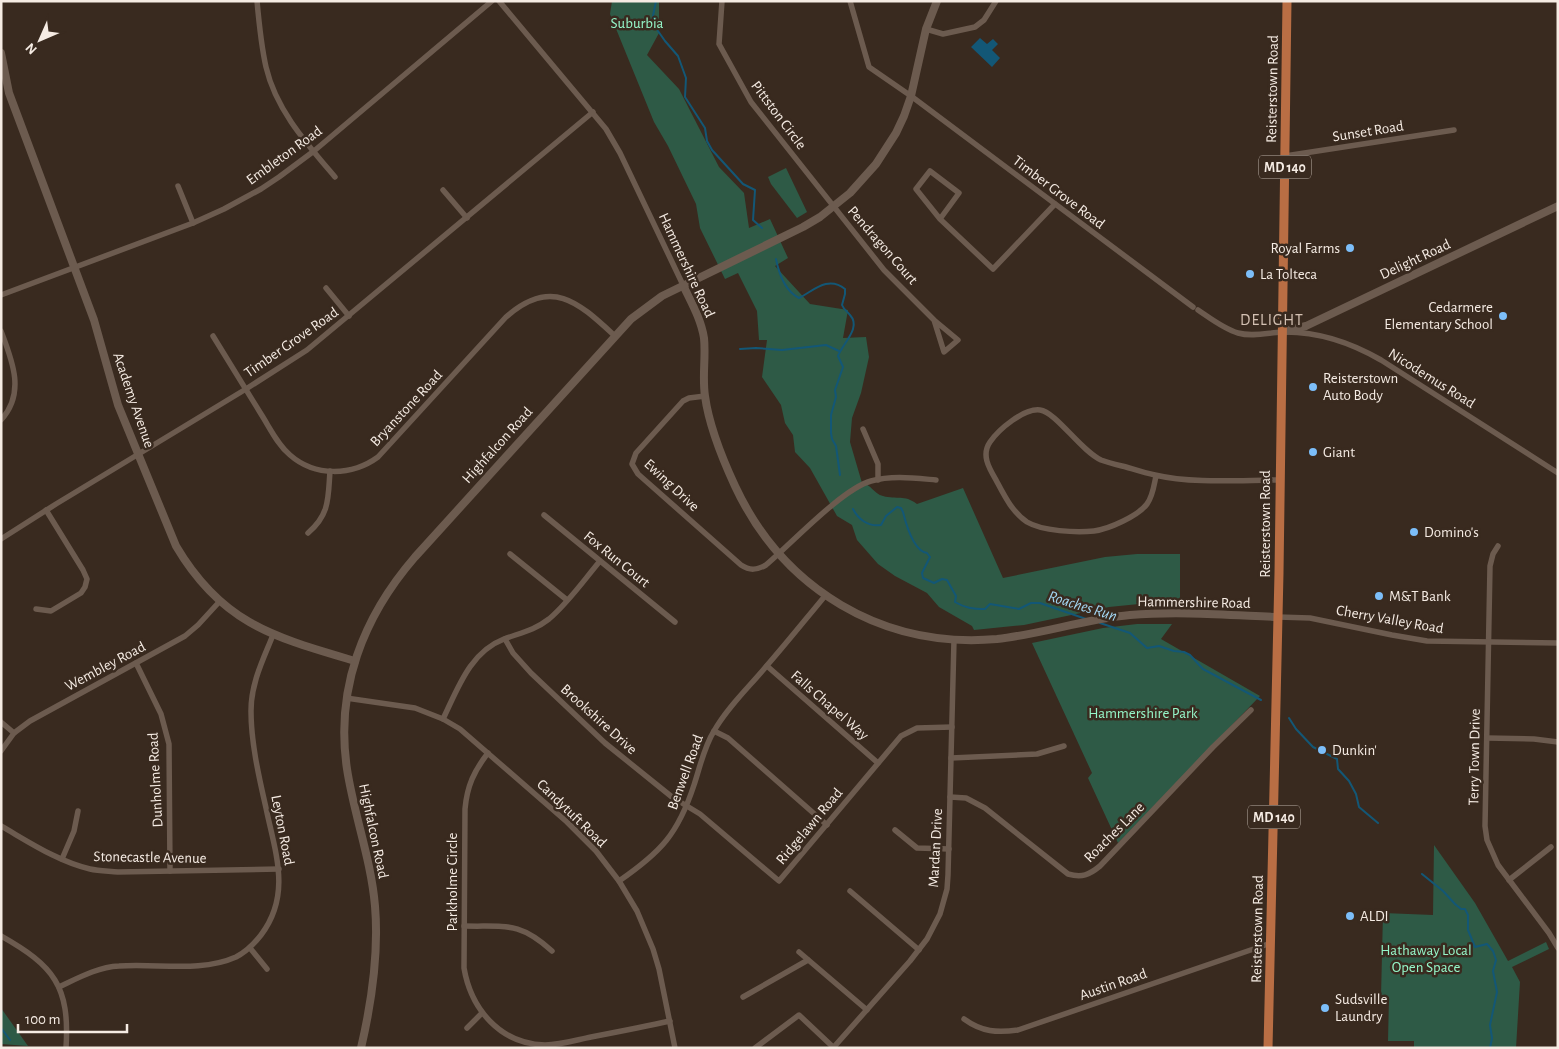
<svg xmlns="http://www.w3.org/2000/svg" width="1559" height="1049" font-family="'Alegreya Sans',sans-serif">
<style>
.green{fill:#2e5a46}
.water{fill:#135776}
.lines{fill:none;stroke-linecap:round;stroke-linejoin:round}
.stream{stroke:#135776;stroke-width:2}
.street{stroke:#6c5b4f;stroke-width:5.5}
.secondary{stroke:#6c5b4f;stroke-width:8}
.primary{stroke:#b96e44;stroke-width:9}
.poi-dot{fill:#7cbef9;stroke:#392a1f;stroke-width:2}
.labels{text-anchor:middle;stroke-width:5;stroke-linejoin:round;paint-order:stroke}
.shield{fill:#392a1f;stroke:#bdb1a8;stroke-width:1}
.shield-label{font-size:14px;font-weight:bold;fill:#f5ebe3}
.park-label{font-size:15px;fill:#95f6c9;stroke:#392a1f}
.street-label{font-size:15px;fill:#f5ebe3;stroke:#392a1f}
.poi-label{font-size:15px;fill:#f5ebe3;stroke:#392a1f;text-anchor:start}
.neighbourhood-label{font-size:16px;letter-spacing:1px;fill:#d4c1b3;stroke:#392a1f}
.water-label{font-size:16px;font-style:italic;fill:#a4d8f5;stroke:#392a1f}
</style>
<rect width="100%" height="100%" fill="#392a1f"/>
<g class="green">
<path d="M612,1h47v32l-12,22 32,34 40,78 25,26 5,35 21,-9 18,39 -13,8 35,38 38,6 -5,28 23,-1 3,20 -8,36 -9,25 -2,24 12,41c9,1 12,11 21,13 14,4 21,-2 34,8l46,-16 40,90 102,-21 32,-3h43v50h-41l-30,3 -85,18 -50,5 -2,-4 -33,-19 -12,-14 -32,-17 -17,-12 -21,-24 -5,-15 -15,-9 -27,-48 -15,-16 -2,-17 -8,-12 -4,-18 -19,-28 5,-37h-8l-2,-29 -19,-38 -13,6 -25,-51 -4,-24 -28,-58 -14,-24 -44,-108z"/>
<polygon points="786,168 807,212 797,218 771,184 768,177"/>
<polygon points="1137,624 1172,624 1161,639 1260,696 1118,843 1088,778 1092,773 1032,643 1103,628"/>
<polygon points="1434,845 1475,903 1508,961 1546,942 1549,949 1512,967 1520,982 1516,1048 1414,1048 1414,1041 1388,1041 1389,997 1381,996 1383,913 1433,915"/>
<polygon points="1,1008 28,1046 1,1044"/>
</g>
<polygon class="water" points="980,38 987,44 993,39 998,44 992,50 1000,58 992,67 971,47"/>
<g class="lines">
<g class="stream">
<polyline points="656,1 653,16 658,31 665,41 678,56 686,78 685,97 705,128 707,141 712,150 743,184 755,190 753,220 762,228"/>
<path d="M776,259c3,15 9,32 23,39 14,-7 29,-23 46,-9v5l-3,11c2,5 5,6 8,10 12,13 -8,29 -12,41l5,11 -8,23 1,7 -5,18v18l1,6 4,7 4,29"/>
<polyline points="740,349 756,348 782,350 826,345 839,351"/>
<path d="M853,509c5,10 15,18 28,16l5,-9 11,-9 4,1 2,4c3,12 10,39 24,41l3,4 -8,16 1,5 11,5 8,-4 5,1 9,16 -1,6c10,6 18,7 30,7l5,-5 29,5 12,-6h9l46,16"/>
<polyline points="1100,623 1130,633 1147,648 1159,646 1174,651 1184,652 1190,655 1203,669 1261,700"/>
<polyline points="1289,718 1296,729 1313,747 1337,759 1338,769 1349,781 1356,794 1359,807 1378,823"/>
<polyline points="1422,874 1443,891 1455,904 1461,909 1465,909 1468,915 1468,930 1475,947 1487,944 1493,951 1496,960 1493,971 1497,992 1490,1025 1492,1038 1490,1048"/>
<polyline points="1,1028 10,1040"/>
</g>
<g class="street">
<path d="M257,1c2,22 4,44 9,66 10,43 41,77 69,110"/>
<polyline points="499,1 606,129 620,153 683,285"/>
<polyline points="722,1 719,44 751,102 884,270 934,320 944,352 958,340 934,320"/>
<polyline points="850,1 869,67 911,96 1193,307"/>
<polyline points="926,29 943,34 975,27 984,20 996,1"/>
<polyline points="1285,156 1454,130"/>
<polyline points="178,186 193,223"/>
<polyline points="443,190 467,218"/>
<polyline points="940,219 959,193 930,171 916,189 940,219 993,269 1055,204"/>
<polyline points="326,288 349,316"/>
<polyline points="1,295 193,223 224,209 261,189 279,177 314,151 492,1"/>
<path d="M1198,310c12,8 26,19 40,23 14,4 29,0 43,-1 36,-1 69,10 100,28l177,113"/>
<path d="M1,331c11,29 25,62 0,89"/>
<path d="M213,336c16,26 32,52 48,78 9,14 16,30 29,41 25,22 62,21 88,2l128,-140c46,-40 72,-15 109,19"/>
<path d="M705,396l-16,2 -6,3 -47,52 -4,11 6,10 103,91c9,6 16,5 25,0 25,-21 76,-76 105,-84 21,-6 43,-3 65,-1"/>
<polyline points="863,429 878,464 878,480"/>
<path d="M1156,476c-2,9 -3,20 -9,28 -9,12 -38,25 -53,27 -18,2 -52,0 -67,-9 -15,-10 -23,-27 -31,-42 -7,-12 -15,-25 -6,-38 9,-13 34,-34 50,-32 16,2 41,41 61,50 8,3 17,5 25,7 10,3 19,6 29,8 38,9 86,5 125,5"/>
<polyline points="544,515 675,622"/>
<path d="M308,533c22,-19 20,-35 22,-62"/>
<polyline points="1,539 56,504 246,389 307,350 593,112"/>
<polyline points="1498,546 1493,554 1490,566 1485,826 1487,840 1498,865 1549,933 1558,948"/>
<polyline points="510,554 567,600"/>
<polyline points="36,609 51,611 81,593 85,587 87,579 83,570 46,510"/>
<polyline points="1278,617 1310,618 1392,635 1427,641 1558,643"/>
<polyline points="505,639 513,653 531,673 605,743 672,797 700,814 779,881 901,736 917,728 952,727"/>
<polyline points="136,663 161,714 169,744 170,871"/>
<polyline points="767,666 878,763"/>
<polyline points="346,698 415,708 443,719 460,729 567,822 596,851 619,881 637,911 653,949 659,969 675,1048"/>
<path d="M443,719c15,-31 27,-67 61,-80 16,-6 31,-9 45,-20 19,-16 35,-39 51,-58"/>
<polyline points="1,722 14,733"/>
<polyline points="714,731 728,738 827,825"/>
<polyline points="1487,738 1534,739 1558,742"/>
<polyline points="1,751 14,733 30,721 185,636 198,625 220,601"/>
<path d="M488,753c-14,18 -21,33 -23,56l-1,159c7,41 36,76 81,77 16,0 31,-5 46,-8 26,-5 52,-10 79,-16"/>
<polyline points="951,758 1037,754 1064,746"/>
<path d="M950,797l16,1 19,10 83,66c14,4 21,1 32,-8l113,-119 38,-37"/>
<path d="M1,826c28,16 58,36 89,43 9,2 19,2 28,3l161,-3"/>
<polyline points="895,830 917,848 949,849"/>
<polyline points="62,859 74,831 78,811"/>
<polyline points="1509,880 1551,847"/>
<path d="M619,881c42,-29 59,-47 75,-96 6,-18 10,-38 20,-54 13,-23 33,-42 50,-62 21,-24 41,-49 61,-73"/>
<polyline points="850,891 919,950"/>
<path d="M464,926c42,1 55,-5 88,25"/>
<path d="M1,936c53,30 69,50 65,112"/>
<polyline points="250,948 267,969"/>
<polyline points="799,952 867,1010"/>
<path d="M59,987c19,-9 39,-20 60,-21 38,-3 81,7 117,-9 10,-5 18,-13 25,-22 31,-41 14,-83 5,-127 -7,-31 -15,-65 -15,-97 0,-28 12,-51 22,-76"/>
<polyline points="743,997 808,960"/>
<path d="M964,1019c18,13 33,14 54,11l253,-87"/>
<polyline points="467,1028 482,1013"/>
<polyline points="755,1048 799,1015 833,1047"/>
<polyline points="833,1048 910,961 927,939 940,914 947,889 948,875 954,640"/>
</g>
<g class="secondary">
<path d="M1,53l8,40 85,227 24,85 58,141c46,78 98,91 179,115"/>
<path d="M683,285c8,17 18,34 21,53 2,19 -2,39 1,58 4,30 17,62 30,90 48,103 147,163 262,153 45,-5 88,-20 133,-24 49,-4 99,0 148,2"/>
<polyline points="1282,332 1306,326 1558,206"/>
<path d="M361,1048c11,-47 18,-94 14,-142 -4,-47 -21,-91 -28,-137 -12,-80 16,-152 68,-212l216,-238 31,-23 141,-69 17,-10 30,-24 26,-29 20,-31 8,-17 7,-20 15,-67 11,-28"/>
</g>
<polyline class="primary" points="1268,1048 1279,573 1287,1"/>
</g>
<g class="poi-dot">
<circle cx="1350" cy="248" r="5"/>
<circle cx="1250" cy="274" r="5"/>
<circle cx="1503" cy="316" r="5"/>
<circle cx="1313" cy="387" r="5"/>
<circle cx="1313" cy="452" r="5"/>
<circle cx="1414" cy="532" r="5"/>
<circle cx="1379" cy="596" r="5"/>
<circle cx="1322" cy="750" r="5"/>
<circle cx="1350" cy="916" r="5"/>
<circle cx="1325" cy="1008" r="5"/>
</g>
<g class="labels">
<g class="shield">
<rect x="1259" y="155.5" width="52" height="23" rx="4"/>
<rect x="1248" y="805.5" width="52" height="23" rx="4"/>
</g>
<g class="shield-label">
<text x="1285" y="172">MD 140</text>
<text x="1274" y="822">MD 140</text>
</g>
<g class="park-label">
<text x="637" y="28">Suburbia</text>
<text x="1143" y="718">Hammershire Park</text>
<text x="1426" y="955">Hathaway Local<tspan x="1426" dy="17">Open Space</tspan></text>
</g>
<g class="street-label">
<text transform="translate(1272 89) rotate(-89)" y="5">Reisterstown Road</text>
<text transform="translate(779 115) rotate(53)" y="5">Pittston Circle</text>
<text transform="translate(1368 131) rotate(-9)" y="5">Sunset Road</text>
<text transform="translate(284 155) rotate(-36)" y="5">Embleton Road</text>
<text transform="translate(1059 192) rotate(37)" y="5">Timber Grove Road</text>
<text transform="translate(883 245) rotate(49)" y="5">Pendragon Court</text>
<text transform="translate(1415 259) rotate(-25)" y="5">Delight Road</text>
<text transform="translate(687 265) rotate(65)" y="5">Hammershire Road</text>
<text transform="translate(291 342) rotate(-35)" y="5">Timber Grove Road</text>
<text transform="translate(1432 378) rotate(32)" y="5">Nicodemus Road</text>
<text transform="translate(134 400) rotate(71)" y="5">Academy Avenue</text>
<text transform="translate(406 408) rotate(-47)" y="5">Bryanstone Road</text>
<text transform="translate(497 445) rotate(-48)" y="5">Highfalcon Road</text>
<text transform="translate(672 485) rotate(43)" y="5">Ewing Drive</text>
<text transform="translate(1265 524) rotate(-90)" y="5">Reisterstown Road</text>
<text transform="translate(617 559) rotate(39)" y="5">Fox Run Court</text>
<text transform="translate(1194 602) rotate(1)" y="5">Hammershire Road</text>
<text transform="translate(1390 619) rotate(10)" y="5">Cherry Valley Road</text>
<text transform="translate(105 666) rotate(-28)" y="5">Wembley Road</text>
<text transform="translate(830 705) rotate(41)" y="5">Falls Chapel Way</text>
<text transform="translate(599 719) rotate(42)" y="5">Brookshire Drive</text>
<text transform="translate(1474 757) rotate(-89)" y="5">Terry Town Drive</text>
<text transform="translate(685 772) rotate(-70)" y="5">Benwell Road</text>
<text transform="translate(155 780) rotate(-93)" y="5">Dunholme Road</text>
<text transform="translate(572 813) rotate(44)" y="5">Candytuft Road</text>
<text transform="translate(809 826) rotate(-50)" y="5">Ridgelawn Road</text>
<text transform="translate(283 830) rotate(79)" y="5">Leyton Road</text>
<text transform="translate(374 831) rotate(78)" y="5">Highfalcon Road</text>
<text transform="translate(1114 832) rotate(-45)" y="5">Roaches Lane</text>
<text transform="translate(935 848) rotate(-87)" y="5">Mardan Drive</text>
<text transform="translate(150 857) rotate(1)" y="5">Stonecastle Avenue</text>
<text transform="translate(452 882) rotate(-90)" y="5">Parkholme Circle</text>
<text transform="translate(1257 929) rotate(-89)" y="5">Reisterstown Road</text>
<text transform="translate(1113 984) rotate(-19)" y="5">Austin Road</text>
</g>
<g class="poi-label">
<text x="1340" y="253" text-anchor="end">Royal Farms</text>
<text x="1260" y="279">La Tolteca</text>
<text x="1493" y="312" text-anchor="end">Cedarmere<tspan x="1493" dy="17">Elementary School</tspan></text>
<text x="1323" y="383">Reisterstown<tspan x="1323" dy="17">Auto Body</tspan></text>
<text x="1323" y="457">Giant</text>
<text x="1424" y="537">Domino's</text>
<text x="1389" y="601">M&amp;T Bank</text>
<text x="1332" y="755">Dunkin'</text>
<text x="1360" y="921">ALDI</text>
<text x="1335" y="1004">Sudsville<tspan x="1335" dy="17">Laundry</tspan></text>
</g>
<g class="neighbourhood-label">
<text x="1272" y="325">DELIGHT</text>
</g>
<g class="water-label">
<text transform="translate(1083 605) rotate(17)" y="6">Roaches Run</text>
</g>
</g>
<rect width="1559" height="1049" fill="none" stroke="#f5ebe3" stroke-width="5"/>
<g transform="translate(40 40) rotate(225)" stroke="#392a1f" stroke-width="4" paint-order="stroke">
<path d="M0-4L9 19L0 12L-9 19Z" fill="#f5ebe3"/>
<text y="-8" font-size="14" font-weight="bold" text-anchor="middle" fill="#f5ebe3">N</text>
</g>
<path d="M18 1024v8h109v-8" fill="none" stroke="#f5ebe3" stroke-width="2.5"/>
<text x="25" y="1024" font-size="15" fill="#f5ebe3" stroke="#392a1f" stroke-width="4" paint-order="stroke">100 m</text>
</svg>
